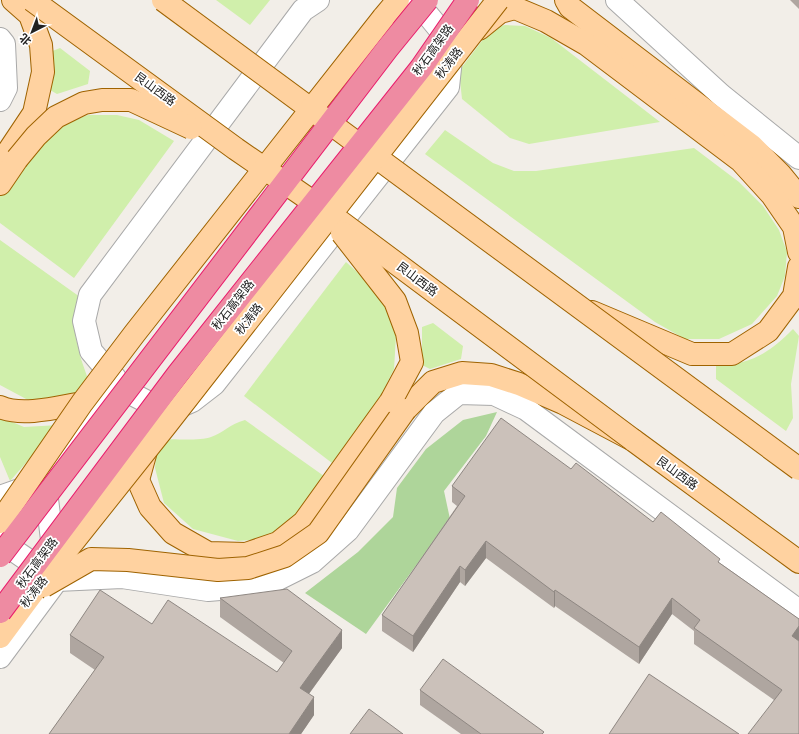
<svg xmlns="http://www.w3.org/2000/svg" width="799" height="734" font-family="'Open Sans','Noto Sans SC',sans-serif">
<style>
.grass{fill:#d0efab}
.forest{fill:#aed59a}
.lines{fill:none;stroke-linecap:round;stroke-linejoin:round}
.minor-casing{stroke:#a9a9a9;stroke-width:24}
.major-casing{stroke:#9f6300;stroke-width:24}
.minor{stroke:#fff;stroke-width:22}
.major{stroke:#ffd2a0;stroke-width:22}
.major-bridge-casing{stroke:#9f6300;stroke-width:24;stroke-linecap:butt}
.highway-bridge-casing{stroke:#e91c6c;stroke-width:24;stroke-linecap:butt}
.major-bridge{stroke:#ffd2a0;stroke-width:22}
.highway-bridge{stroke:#ee8ba2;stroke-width:22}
.wall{fill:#afa6a0}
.shaded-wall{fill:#8e8782}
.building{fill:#cbc1ba;stroke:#8e8782}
.labels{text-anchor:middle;stroke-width:3.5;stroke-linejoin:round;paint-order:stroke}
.street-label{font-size:12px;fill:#222;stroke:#fff}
</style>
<rect width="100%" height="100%" fill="#f2eee8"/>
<g class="grass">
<polygon points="216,0 270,0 250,25"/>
<polygon points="505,25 525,26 551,38 660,122 529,144 510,138 462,99 459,71 491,29"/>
<polygon points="60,48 90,71 88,84 57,94 50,90 50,52"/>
<polygon points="88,115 117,115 139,120 174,141 74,278 0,223 0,192 58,126"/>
<polygon points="445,130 493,163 514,171 536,171 694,148 739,182 763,206 779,230 787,252 785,276 777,296 752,324 719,339 685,339 655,322 425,154"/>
<polygon points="0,240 80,297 80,307 75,334 81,359 89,382 76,392 64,398 28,400 0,385"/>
<polygon points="346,262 376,289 387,309 396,336 394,369 377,403 332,463 244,396"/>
<polygon points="433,323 463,346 461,359 430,369 422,365 422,327"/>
<path d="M793,329l6,7 -8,48 2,34 -7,13 -70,-52v-14c35,0 53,-12 77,-36z"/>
<polygon points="0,417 24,427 59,425 10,481 0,457"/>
<path d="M245,420l86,61 -58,57 -35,3 -45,-12 -29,-26 -9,-35 1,-13 5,-16c12,0 39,2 50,-2 12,-4 19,-13 34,-17z"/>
</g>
<polygon class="forest" points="497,412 486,436 444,491 450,519 366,634 305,593 358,552 393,517 397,488 426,449 463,420"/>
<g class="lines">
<g class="minor-casing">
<g id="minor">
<polyline points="318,0 303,10 90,295 84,321 91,351 124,390 167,412 192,401 214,384 448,87 451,59 450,42 418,3 413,0"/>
<polyline points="617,0 721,95 799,158"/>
<polyline points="0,39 4,44 6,88 0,100"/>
<polyline points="0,497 39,483 115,378"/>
<polyline points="0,541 57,580 122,577 208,590 266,585 312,562 348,530 434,413 459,393 494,394 526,409 799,611"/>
<polyline points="0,657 57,580 46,491 52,484"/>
</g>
</g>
<g class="major-casing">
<g id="major">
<polyline points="566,0 570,7 752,146 780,174 799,197"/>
<polyline points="383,18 398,0"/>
<polyline points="479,29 500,12 515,8 546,21 586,44 741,161 772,195 794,227 799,252"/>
<polyline points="0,164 34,113 43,72 41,45 30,15 13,0"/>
<polyline points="0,184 17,159"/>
<polyline points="592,312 692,354 732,354 768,331 794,296 799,267"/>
<path d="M0,407c22,10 59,0 82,-4"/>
<polyline points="405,410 433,382 462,373 491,375 519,384 563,403 633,440 799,562"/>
<polyline points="146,451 138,480 150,507 173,533 208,553 246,554 278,543 304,522 391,401"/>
<polyline points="0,637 34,591"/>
</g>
</g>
<use href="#minor" class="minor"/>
<use href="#major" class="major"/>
<g class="major-bridge-casing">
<g id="major-bridge">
<polyline points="32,0 236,149 326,211 633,440"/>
<polyline points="163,0 799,469"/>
<polyline points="17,159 36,136 56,117 84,103 102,100 131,100 191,128"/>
<polyline points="342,233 395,301 407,333 412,362 391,401"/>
<polyline points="0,522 82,403 135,333 383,18"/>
<polyline points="44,586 91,559 128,560 218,570 248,568 285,556 318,533 405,410"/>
<polyline points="34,591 167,424 498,0"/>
</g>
</g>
<g class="highway-bridge-casing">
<g id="highway-bridge">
<polyline points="0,556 387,49 427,0"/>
<polyline points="0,612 178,374 421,68 468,0"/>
</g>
</g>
<use href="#major-bridge" class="major-bridge"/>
<use href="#highway-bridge" class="highway-bridge"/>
</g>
<g class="wall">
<polygon points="790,0 799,0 799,9"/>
<polygon points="571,469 653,522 720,563 799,619 799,734 774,700 694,644 694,631 672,614 639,664 555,606 554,608 486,558 465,586 460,582 413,652 382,631 382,615 457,506 452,502 452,486"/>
<polygon points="220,598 342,648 309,694 314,715 301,734 49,734 95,670 70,653 70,635 152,624 277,672 284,663 220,617"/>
<polygon points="420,690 544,734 461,734 420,705"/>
</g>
<g class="shaded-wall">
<polygon points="486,541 486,558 465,586 465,570"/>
<polygon points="460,566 460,582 413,652 413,636"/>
<polygon points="555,590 555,606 554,608 554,592"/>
<polygon points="672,598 672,614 639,664 639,647"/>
<polygon points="799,626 799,642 792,636"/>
<polygon points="342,630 342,648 300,706 300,688"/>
<polygon points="314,697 314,715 301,734 289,734"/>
</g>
<g class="building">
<polygon points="501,418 571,469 576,463 653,522 661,512 720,559 718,562 799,619 799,626 792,636 799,641 799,734 748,734 782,690 694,628 700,620 672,598 639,647 555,590 554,592 486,541 465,570 460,566 413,636 382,615 465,496 452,486"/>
<polygon points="287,589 342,630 300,688 314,697 289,734 49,734 104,657 70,635 100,590 152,624 168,600 277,672 292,651 220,598"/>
<polygon points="443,659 544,732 542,734 481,734 420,690"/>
<polygon points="649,674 739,734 609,734"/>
<polygon points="369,709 403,734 350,734"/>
</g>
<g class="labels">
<g class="street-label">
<text transform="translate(433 50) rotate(-54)" y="4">秋石高架路</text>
<text transform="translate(449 63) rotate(-52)" y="4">秋涛路</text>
<text transform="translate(155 89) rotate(36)" y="4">艮山西路</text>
<text transform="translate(417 279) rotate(37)" y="4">艮山西路</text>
<text transform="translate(233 305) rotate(-52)" y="4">秋石高架路</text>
<text transform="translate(249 319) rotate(-52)" y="4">秋涛路</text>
<text transform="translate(677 473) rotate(36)" y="4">艮山西路</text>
<text transform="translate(37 563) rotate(-53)" y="4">秋石高架路</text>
<text transform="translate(34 592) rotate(-52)" y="4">秋涛路</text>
</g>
</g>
<g transform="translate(32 32) rotate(222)" stroke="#ffffff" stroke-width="3" paint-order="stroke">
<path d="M0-3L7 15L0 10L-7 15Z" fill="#222222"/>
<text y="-6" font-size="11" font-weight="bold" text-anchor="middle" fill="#222222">北</text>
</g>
</svg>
